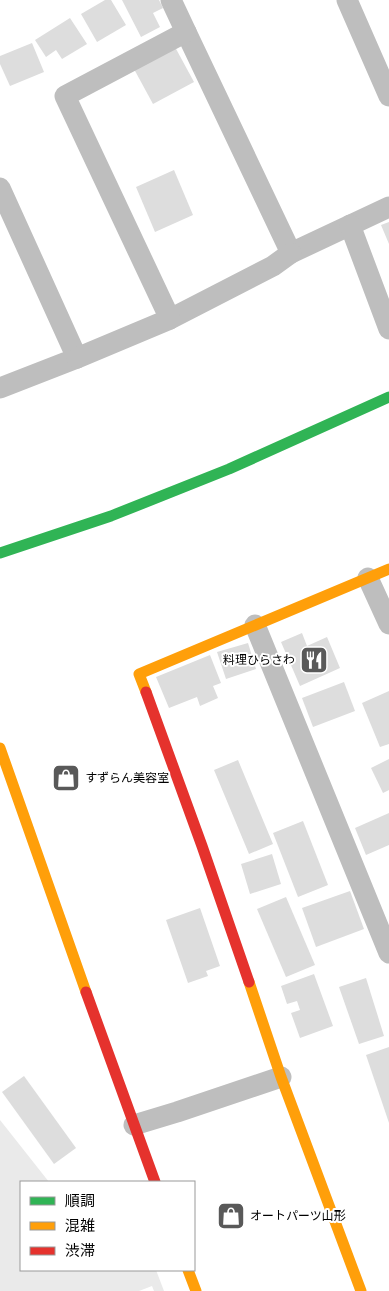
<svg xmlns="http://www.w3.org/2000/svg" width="389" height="1291" font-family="Rubik,'Noto Sans JP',sans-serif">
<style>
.green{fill:#eaeaea}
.building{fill:#ddd}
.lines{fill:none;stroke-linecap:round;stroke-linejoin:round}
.street{stroke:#bebebe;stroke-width:21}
.fast{stroke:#30b455;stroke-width:11}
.slow{stroke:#ff9f0a;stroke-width:11}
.jam{stroke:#e5322d;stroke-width:11}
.labels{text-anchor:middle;stroke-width:4;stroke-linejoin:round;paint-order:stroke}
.poi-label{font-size:12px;fill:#000;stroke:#fff;text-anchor:start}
</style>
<rect width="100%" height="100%" fill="#fff"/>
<polygon class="green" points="0,1120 49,1182 21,1182 21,1270 156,1270 164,1291 154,1291 152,1286 139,1291 0,1291"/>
<g class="building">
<polygon points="105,0 111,0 126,25 97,42 81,14"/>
<polygon points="122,0 159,0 163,8 153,13 160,27 141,37"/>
<polygon points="70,18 87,44 62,59 56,50 46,57 35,40"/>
<polygon points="32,43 44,72 10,86 0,64 0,56"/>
<polygon points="175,47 194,82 153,104 134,69"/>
<polygon points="174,170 193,215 155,232 136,187"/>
<polygon points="389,222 389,244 381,225"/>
<polygon points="302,633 307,646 327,637 340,668 300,686 281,642"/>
<polygon points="248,643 256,669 226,679 217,652"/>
<polygon points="210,655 221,683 213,686 218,698 200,706 197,697 169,708 156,677"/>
<polygon points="344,682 355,711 313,727 302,698"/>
<polygon points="389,691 389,744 380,747 362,703"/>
<polygon points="389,759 389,790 383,793 371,768"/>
<polygon points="238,760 273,844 249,854 214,770"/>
<polygon points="389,813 389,845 366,855 355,828"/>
<polygon points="303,821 328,885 298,897 273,833"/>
<polygon points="272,854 281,884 250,894 241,864"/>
<polygon points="350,891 364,929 316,947 302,908"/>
<polygon points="286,897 315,965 286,977 257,909"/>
<polygon points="200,908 220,966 206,971 208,976 188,983 166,920"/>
<polygon points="314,974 333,1026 300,1038 291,1013 300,1010 297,1001 287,1004 281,986"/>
<polygon points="366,978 384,1036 359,1044 339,987"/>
<polygon points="389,1047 389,1123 366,1055"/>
<polygon points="24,1076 76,1148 54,1164 2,1092"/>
</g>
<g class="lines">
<g class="street">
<polyline points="347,0 389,96"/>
<polyline points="186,32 291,253 389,207"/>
<polyline points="0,188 77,358 0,388"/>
<polyline points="350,225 389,329"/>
<polyline points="170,319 273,266 291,253"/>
<polyline points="77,358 170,319 65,96 186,32 171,0"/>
<polyline points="368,578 389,624"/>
<polyline points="255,625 389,953"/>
<polyline points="134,1125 177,1112 281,1077"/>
</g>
<polyline class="fast" points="0,553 111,516 229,469 389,397"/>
<g class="slow">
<polyline points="146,692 139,674 389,569"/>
<polyline points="0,748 86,992"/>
<polyline points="249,982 281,1077 361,1291"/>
<polyline points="188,1270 196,1291"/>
</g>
<g class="jam">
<polyline points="146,692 202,846 249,982"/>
<polyline points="86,992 155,1182"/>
</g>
</g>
<defs>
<g id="restaurant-square" transform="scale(1.4375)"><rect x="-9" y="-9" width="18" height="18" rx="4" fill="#595959" stroke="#fff"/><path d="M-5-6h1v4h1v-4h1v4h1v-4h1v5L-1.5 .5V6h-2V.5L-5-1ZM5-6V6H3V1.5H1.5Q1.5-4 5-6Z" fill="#fff"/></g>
<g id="shop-square" transform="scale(1.4375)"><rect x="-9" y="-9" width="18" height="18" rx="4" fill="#595959" stroke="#fff"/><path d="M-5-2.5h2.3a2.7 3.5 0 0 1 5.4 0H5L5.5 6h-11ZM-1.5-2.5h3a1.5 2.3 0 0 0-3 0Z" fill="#fff"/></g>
</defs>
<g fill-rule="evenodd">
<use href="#restaurant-square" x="314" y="660"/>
<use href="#shop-square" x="66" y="778"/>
<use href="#shop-square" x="231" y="1216"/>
</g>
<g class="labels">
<g class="poi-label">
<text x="295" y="664" text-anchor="end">料理ひらさわ</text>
<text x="85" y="782">すずらん美容室</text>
<text x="250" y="1220">オートパーツ山形</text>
</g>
</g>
<rect x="20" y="1181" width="175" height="90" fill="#ffffff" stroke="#999999"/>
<rect x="30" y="1197" width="25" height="8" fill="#30b455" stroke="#999999"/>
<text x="65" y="1206" font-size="15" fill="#000000">順調</text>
<rect x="30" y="1222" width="25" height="8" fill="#ff9f0a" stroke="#999999"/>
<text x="65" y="1231" font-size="15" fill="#000000">混雑</text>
<rect x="30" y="1247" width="25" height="8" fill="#e5322d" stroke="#999999"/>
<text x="65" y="1256" font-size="15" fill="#000000">渋滞</text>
</svg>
